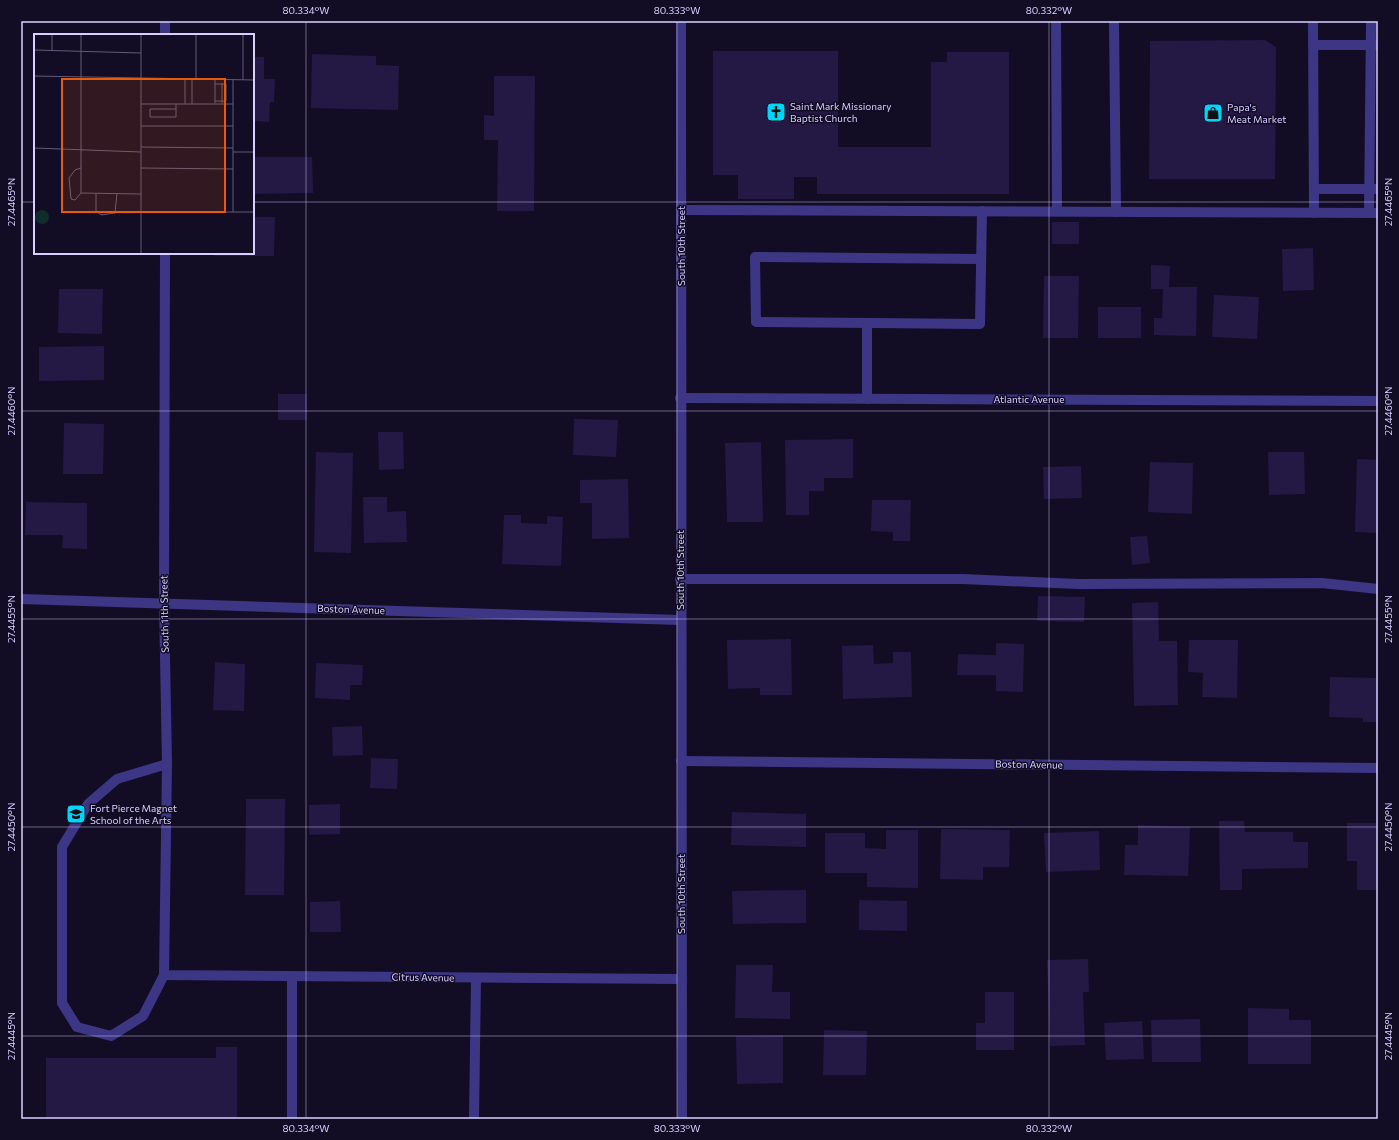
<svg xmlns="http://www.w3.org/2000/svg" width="1399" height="1140" font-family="Commissioner,sans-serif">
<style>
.building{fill:#241845}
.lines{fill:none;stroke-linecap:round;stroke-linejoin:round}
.service{stroke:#3d3685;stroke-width:10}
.minor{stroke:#3d3685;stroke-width:10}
.tertiary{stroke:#3d3685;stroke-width:10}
.ticks{fill:none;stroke:#d7cfff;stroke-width:1;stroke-opacity:0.45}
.labels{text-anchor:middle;stroke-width:3;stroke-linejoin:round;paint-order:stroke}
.poi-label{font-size:10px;fill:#d7cfff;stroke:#120d24;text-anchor:start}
.street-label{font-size:10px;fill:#d7cfff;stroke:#120d24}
.inset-road{fill:none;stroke:#615b7c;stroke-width:1}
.view{fill:#e8590c;fill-opacity:0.15;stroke:#e8590c;stroke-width:2}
.inset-edge{fill:none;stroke:#d7cfff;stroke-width:2}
.neatline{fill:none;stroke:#d7cfff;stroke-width:1.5}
.ticks-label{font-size:10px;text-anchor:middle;fill:#d7cfff}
</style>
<rect width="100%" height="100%" fill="#120d24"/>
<g class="building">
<polygon points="1265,40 1276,47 1275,179 1149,179 1150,41"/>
<polygon points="713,51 838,51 838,147 931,147 931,62 947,62 947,52 1009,52 1009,194 817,194 817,177 794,177 794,199 738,199 738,175 713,175"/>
<polygon points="312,54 376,56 376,65 399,66 398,110 311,108"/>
<polygon points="253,57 264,57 264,79 275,79 274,102 270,102 269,122 253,121"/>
<polygon points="494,76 535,76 534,211 497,211 498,140 484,140 484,115 494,116"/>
<polygon points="253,157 312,157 313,193 253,194"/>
<polygon points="253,217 275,217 274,256 215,256 215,253 253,253"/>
<rect x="1052" y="222" width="27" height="22"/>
<polygon points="1313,248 1314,290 1283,291 1282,249"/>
<polygon points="1151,265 1170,266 1169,287 1197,287 1196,336 1154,335 1154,318 1162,318 1163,289 1151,289"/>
<polygon points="1044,276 1079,276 1078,338 1043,338"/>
<polygon points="59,289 103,289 102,334 58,333"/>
<polygon points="1214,295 1259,297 1257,339 1212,337"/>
<rect x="1098" y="307" width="43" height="31"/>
<polygon points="104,346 104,380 39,381 39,347"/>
<rect x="278" y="394" width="29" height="26"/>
<polygon points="574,419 618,420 616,457 573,455"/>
<polygon points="64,423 104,424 103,474 63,474"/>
<polygon points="378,432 403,432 404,469 379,470"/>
<polygon points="853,439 853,478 824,478 824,491 809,491 809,515 786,515 785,440"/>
<polygon points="761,442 763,522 727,522 725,443"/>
<polygon points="316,452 353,453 351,553 314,552"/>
<polygon points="1268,452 1304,452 1305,494 1269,495"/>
<polygon points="1357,459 1378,460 1378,533 1355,532"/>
<polygon points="1150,462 1193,463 1192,514 1148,512"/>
<polygon points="1081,466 1082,498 1044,499 1043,467"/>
<polygon points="628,479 629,538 592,539 592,503 580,503 580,480"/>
<polygon points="363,497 387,497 387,512 406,511 407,542 364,543"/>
<polygon points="872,500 911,500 910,541 893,541 893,532 871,531"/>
<polygon points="26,502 87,503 87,549 62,548 63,535 25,535"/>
<polygon points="504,515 521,515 521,523 547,524 547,516 563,517 561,566 502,564"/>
<polygon points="1147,536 1150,563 1132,565 1130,537"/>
<polygon points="1038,596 1085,597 1084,622 1037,621"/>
<polygon points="1158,602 1159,641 1177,641 1178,705 1134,706 1132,603"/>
<polygon points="791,639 792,695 760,695 760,688 728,689 727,640"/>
<polygon points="1189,640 1238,640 1237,698 1202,697 1203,673 1188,672"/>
<polygon points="996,643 1024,644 1023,692 996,691 996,675 957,675 958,654 996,655"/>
<polygon points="873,645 874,664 893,663 893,652 911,652 912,697 843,699 842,646"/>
<polygon points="215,662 245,664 244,711 213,710"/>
<polygon points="316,663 363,665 362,685 350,685 350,700 315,698"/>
<polygon points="1330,677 1378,678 1378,722 1363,722 1363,718 1329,717"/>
<polygon points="362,726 363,755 333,756 332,727"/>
<polygon points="371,758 398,759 397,789 370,788"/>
<polygon points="246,799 285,799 284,895 245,895"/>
<polygon points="340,804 340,834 309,835 309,805"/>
<polygon points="732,812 806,814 806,847 731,845"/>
<polygon points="1219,821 1244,821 1245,832 1293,832 1293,842 1308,842 1308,868 1242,869 1242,890 1220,890"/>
<polygon points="1347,823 1378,823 1378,890 1357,890 1357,861 1347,861"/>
<polygon points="1138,825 1190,827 1188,876 1124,875 1125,845 1138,845"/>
<polygon points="941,829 1010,830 1009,867 983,867 983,880 940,879"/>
<polygon points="886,830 918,830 918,888 867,887 867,873 825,873 825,833 865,833 865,848 886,849"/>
<polygon points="1099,831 1100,870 1046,872 1044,833"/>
<polygon points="806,890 806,923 733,924 732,891"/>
<polygon points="859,900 907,901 907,931 859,930"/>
<polygon points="340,901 341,932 310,932 310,902"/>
<polygon points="1088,959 1089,992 1083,992 1085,1045 1050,1046 1047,960"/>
<polygon points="736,965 773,965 772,992 790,992 790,1019 735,1018"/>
<polygon points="985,992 1014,992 1014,1050 976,1050 976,1023 985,1023"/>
<polygon points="1248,1008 1289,1009 1289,1020 1311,1020 1311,1064 1248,1064"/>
<polygon points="1200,1019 1201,1062 1152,1062 1151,1020"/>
<polygon points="1142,1021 1144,1059 1106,1060 1104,1023"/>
<polygon points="824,1030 867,1031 866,1075 823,1075"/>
<polygon points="783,1035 783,1083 737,1084 736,1036"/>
<polygon points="216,1047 237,1047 237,1119 46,1119 46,1058 216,1058"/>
</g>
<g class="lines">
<g class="service">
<polyline points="1056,21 1057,211"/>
<polyline points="1114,21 1116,212"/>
<polyline points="1313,21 1314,213"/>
<polyline points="1313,45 1378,45"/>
<polyline points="1314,189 1378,189"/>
<polyline points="681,210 1378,213"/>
<polyline points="1369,213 1371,21"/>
<polyline points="981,259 755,257 756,322 980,324 982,211"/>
<polyline points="867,323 867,399"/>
<polyline points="680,579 963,579 1078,584 1322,583 1378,589"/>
<polyline points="164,975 143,1016 111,1036 77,1027 62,1003 62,847 88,804 117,779 167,764"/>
<polyline points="292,976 292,1119"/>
<polyline points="474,1119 476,978"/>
</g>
<g class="minor">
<polyline points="165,35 165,21"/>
<polyline points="165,253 164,603 167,764 164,975 682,979"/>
<polyline points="680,398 1378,401"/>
<polyline points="21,599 680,620"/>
<polyline points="681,761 1378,768"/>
</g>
<polyline class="tertiary" points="681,21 682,1119"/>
</g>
<path class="ticks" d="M306,21v1098M677,21v1098M1049,21v1098M21,202h14M253,202h1125M21,411h1357M21,619h1357M21,827h1357M21,1036h1357"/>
<defs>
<g id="church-square" transform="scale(1)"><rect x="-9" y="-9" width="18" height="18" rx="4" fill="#00d4fa" stroke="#120d24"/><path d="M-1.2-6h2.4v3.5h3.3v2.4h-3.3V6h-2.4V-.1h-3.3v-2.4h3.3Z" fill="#111"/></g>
<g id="shop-square" transform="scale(1)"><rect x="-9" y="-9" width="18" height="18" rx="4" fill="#00d4fa" stroke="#120d24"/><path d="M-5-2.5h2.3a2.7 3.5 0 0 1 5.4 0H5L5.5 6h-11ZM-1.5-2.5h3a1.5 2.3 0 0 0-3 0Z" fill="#111"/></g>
<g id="school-square" transform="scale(1)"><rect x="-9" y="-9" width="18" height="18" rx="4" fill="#00d4fa" stroke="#120d24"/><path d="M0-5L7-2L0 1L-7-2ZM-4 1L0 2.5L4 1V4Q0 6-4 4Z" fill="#111"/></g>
</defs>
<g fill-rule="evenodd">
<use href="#church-square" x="776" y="112"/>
<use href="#shop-square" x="1213" y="113"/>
<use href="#school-square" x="76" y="814"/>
</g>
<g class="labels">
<g class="poi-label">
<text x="790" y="110">Saint Mark Missionary<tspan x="790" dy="12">Baptist Church</tspan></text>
<text x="1227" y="111">Papa's<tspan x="1227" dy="12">Meat Market</tspan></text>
<text x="90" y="812">Fort Pierce Magnet<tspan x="90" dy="12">School of the Arts</tspan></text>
</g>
<g class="street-label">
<text transform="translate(681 246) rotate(-90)" y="4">South 10th Street</text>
<text x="1029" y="403">Atlantic Avenue</text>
<text transform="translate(680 570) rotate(-90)" y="4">South 10th Street</text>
<text transform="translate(351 609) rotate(2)" y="4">Boston Avenue</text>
<text transform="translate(164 614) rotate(-91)" y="4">South 11th Street</text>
<text transform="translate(1029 764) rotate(1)" y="4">Boston Avenue</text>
<text transform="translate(681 894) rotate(-90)" y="4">South 10th Street</text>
<text transform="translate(423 977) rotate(1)" y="4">Citrus Avenue</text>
</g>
</g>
<g transform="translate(34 34)">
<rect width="220" height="220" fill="#120d24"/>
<path d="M1 183a7 7 0 1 1 14 0a7 7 0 1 1-14 0Z" fill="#102d2e"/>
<path class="inset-road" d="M18,1v16M47,1v158l-6,7 -4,-1 -2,-21 6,-8 6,-2M107,1v218M209,1v45M0,16l107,3M0,42l220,4M151,45v25M158,45v25M162,45v-44M181,46v23M199,46v132M181,50h11v17h-11M188,69v-20M107,70h92M142,75h-26v8h26v-13M107,92h92M107,113l92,1M0,114l107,4M199,118h21M107,134l92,1M47,159l60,1M62,159v18l5,4 14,-2 2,-20M107,178h113"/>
<path class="view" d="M28,45h163v133h-163z"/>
<rect width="220" height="220" class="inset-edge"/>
</g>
<rect width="1399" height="1140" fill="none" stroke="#120d24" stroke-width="44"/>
<rect x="22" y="22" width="1355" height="1096" class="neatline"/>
<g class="ticks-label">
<text x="306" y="14">80.334°W</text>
<text x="677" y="14">80.333°W</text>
<text x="1049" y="14">80.332°W</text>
<text transform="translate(11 202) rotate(-90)" y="4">27.4465°N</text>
<text transform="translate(1388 202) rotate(-90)" y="4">27.4465°N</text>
<text transform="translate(11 411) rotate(-90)" y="4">27.4460°N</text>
<text transform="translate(1388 411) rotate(-90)" y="4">27.4460°N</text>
<text transform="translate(11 619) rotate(-90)" y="4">27.4455°N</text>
<text transform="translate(1388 619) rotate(-90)" y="4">27.4455°N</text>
<text transform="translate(11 827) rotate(-90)" y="4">27.4450°N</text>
<text transform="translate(1388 827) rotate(-90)" y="4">27.4450°N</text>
<text transform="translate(11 1036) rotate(-90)" y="4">27.4445°N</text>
<text transform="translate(1388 1036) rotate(-90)" y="4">27.4445°N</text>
<text x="306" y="1132">80.334°W</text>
<text x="677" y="1132">80.333°W</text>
<text x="1049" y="1132">80.332°W</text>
</g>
</svg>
